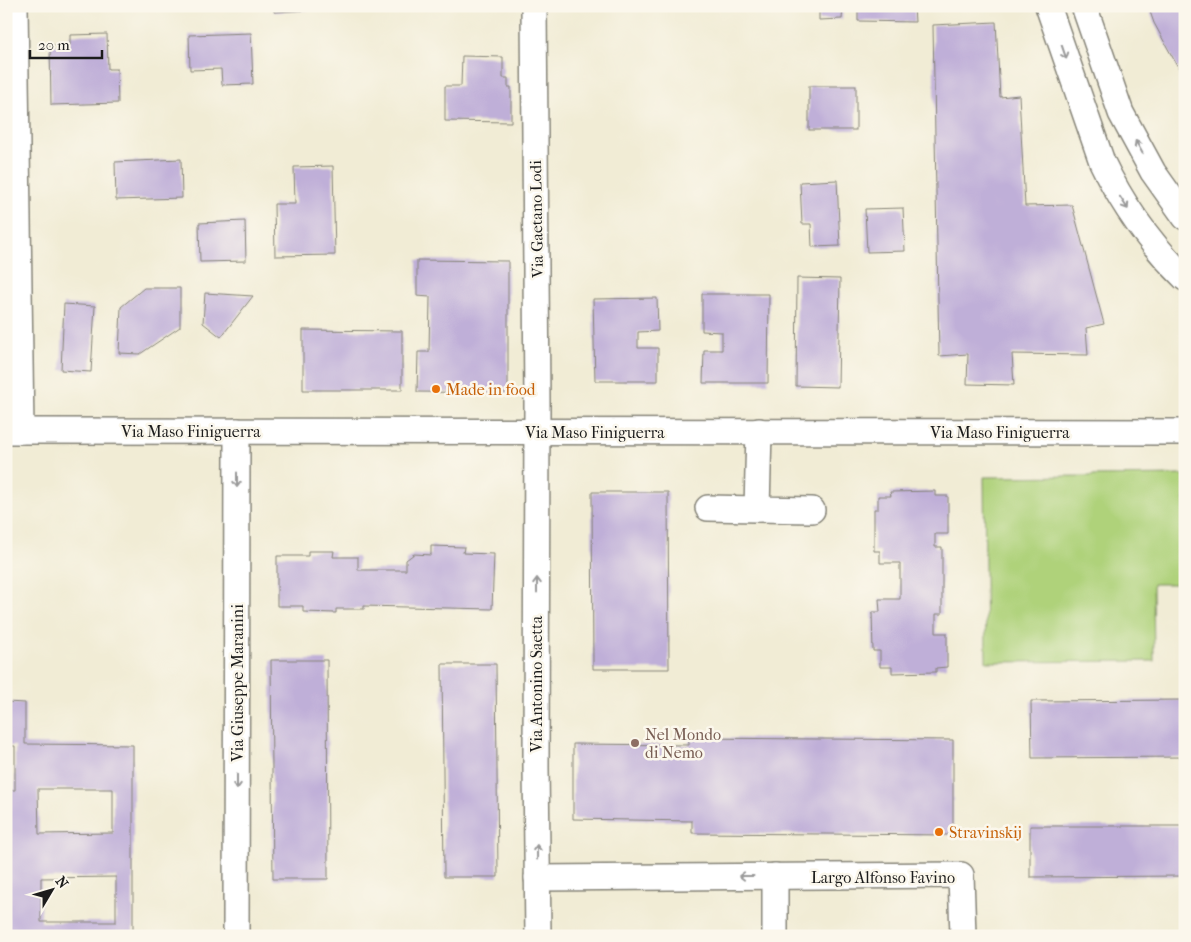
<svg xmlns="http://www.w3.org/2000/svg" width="1191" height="942" font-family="'IM FELL French Canon',serif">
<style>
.green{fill:#afd27a;stroke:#66774b}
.building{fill:#bfafd8;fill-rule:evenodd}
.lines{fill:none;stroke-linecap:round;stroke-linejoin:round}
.minor-casing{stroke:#868478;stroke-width:28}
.minor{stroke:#fff;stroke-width:25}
.oneway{stroke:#999}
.food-dot{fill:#e8710a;stroke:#fbf7ec;stroke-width:2}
.education-dot{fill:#8d6e63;stroke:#fbf7ec;stroke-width:2}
.labels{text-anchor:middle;stroke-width:5;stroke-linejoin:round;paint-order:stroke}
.street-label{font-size:16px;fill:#1c1c1c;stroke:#fbf7ec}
.food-label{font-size:16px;fill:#c56008;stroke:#fbf7ec;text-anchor:start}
.education-label{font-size:16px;fill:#785e54;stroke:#fbf7ec;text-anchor:start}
</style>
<rect width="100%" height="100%" fill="#fbf7ec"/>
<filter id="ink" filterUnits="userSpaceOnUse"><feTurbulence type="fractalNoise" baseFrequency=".02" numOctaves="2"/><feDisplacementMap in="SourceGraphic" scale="10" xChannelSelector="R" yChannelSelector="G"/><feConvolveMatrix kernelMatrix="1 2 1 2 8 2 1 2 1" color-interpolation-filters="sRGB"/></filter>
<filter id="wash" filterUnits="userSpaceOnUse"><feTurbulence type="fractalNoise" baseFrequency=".0096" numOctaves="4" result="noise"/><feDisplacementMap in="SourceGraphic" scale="20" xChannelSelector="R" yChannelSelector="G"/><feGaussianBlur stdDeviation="1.12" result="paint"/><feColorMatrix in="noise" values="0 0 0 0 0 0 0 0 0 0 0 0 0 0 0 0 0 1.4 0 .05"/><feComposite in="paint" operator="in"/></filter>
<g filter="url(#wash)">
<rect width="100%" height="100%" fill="#f1ecd5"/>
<polygon class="green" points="1185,475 1185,584 1153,584 1154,661 986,662 984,477"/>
<g id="blocks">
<g class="building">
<polygon points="274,6 349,6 349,8 274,12"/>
<rect x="371" y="6" width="59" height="3"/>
<polygon points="819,6 914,6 915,22 858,21 858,8 843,8 842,19 819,20"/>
<polygon points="1148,6 1185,6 1185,80 1154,23"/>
<polygon points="996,22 1000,97 1019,95 1025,206 1072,205 1104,324 1086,328 1088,355 1012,354 1014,385 967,384 968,354 939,356 933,25"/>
<polygon points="251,33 253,84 222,85 221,69 190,70 189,35"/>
<polygon points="107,34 108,69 117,69 118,103 51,105 50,45 70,45 70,35"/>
<polygon points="462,56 503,57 503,78 508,78 508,87 511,87 511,122 445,121 445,86 461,86"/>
<rect x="809" y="86" width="47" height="44"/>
<polygon points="181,159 182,198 116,200 115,162"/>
<polygon points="333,166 335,255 275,256 274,204 295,204 294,167"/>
<polygon points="837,180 840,246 812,247 811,224 802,224 800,182"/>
<polygon points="903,208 905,251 867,252 865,209"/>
<polygon points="245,221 246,261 200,262 199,223"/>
<polygon points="417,260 508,261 508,393 417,392 418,352 429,352 430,297 417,296"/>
<polygon points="797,278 840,279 838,387 796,386"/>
<polygon points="144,288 180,288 180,327 140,354 119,353 121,307"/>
<polygon points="205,293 253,296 221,337 203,323"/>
<polygon points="702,294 769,294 768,383 703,383 704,350 722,350 722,332 702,331"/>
<polygon points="657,298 658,331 638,332 638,348 658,348 658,381 595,381 593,299"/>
<polygon points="64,304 95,306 91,372 61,370"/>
<polygon points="303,330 402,331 402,390 303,390"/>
<polygon points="935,491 935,496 948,496 948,534 935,534 935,547 942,547 942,614 936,614 936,633 947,633 947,667 936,668 936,672 892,673 892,667 880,667 880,651 873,651 872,612 880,612 879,599 900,599 900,563 880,563 880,551 874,551 874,509 878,509 878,496 891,496 890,492"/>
<polygon points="592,492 668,492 669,669 593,669"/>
<polygon points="431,546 464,547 463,553 494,554 492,609 364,606 364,609 336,609 336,613 303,612 303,606 277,606 277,556 308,556 308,551 334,551 333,557 358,557 358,570 406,570 406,560 414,554 431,555"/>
<polygon points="271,660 327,660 328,879 273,879"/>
<polygon points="442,664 496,664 498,877 444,877"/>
<polygon points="1185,700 1185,757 1032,758 1031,701"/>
<path d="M6,702l19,1v41l108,1v191h-124v-18h-3v-128h9v-44h-9zM38,789h75v44l-74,1zM116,877v45h-75v-44z"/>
<polygon points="689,738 953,740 953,835 692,833 692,821 573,819 573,744 689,745"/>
<polygon points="1030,826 1185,826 1185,876 1030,877"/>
</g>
</g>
</g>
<g filter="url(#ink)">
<use href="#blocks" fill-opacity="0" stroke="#868478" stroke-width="1"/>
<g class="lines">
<g class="minor-casing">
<g id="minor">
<polyline points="15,6 21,431"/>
<polyline points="534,6 537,403 536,767 538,936"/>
<path d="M1048,6l54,156c21,44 48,82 83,116"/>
<polyline points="1084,6 1121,113 1153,172 1185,217"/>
<polyline points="6,431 1185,432"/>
<polyline points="759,431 757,509 812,510"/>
<polyline points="708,508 757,509"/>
<polyline points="537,878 961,875 963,936"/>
<polyline points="236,936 237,431"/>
<polyline points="775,936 775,876"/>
</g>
</g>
<use href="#minor" class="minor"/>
</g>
<defs><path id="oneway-shaft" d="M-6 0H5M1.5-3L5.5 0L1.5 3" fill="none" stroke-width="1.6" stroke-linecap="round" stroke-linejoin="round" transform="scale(1.25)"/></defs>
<g class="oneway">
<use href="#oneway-shaft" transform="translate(1064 52) rotate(71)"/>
<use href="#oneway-shaft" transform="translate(1139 147) rotate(-119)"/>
<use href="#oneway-shaft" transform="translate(1124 203) rotate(57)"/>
<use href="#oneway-shaft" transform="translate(237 480) rotate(90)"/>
<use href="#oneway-shaft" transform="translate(537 585) rotate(-90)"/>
<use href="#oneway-shaft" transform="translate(237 782) rotate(90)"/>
<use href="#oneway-shaft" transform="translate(537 852) rotate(-91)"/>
<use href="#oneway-shaft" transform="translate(746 876) rotate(180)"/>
</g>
</g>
<g class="food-dot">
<circle cx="436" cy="389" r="5"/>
<circle cx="939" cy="832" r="5"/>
</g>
<circle class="education-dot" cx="635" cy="743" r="5"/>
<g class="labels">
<g class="street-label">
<text transform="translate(536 219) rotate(-91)" y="6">Via Gaetano Lodi</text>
<text x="191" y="437">Via Maso Finiguerra</text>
<text x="595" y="438">Via Maso Finiguerra</text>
<text x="1000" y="438">Via Maso Finiguerra</text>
<text transform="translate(237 683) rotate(-90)" y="6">Via Giuseppe Maranini</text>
<text transform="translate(536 684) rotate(-90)" y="6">Via Antonino Saetta</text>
<text x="883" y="883">Largo Alfonso Favino</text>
</g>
<g class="food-label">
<text x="446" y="395">Made in food</text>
<text x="949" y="838">Stravinskij</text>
</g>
<g class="education-label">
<text x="645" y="740">Nel Mondo<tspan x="645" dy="18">di Nemo</tspan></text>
</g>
</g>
<rect width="1191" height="942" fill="none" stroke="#fbf7ec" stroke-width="25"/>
<g transform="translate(52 890) rotate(52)" stroke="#fbf7ec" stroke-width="4" paint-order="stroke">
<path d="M0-4L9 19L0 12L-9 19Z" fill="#1c1c1c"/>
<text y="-8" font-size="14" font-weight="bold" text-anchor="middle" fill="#1c1c1c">N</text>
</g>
<path d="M30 50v8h72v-8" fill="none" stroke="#1c1c1c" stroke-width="2.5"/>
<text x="38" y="50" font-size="15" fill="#1c1c1c" stroke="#fbf7ec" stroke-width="4" paint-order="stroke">20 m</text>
</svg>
